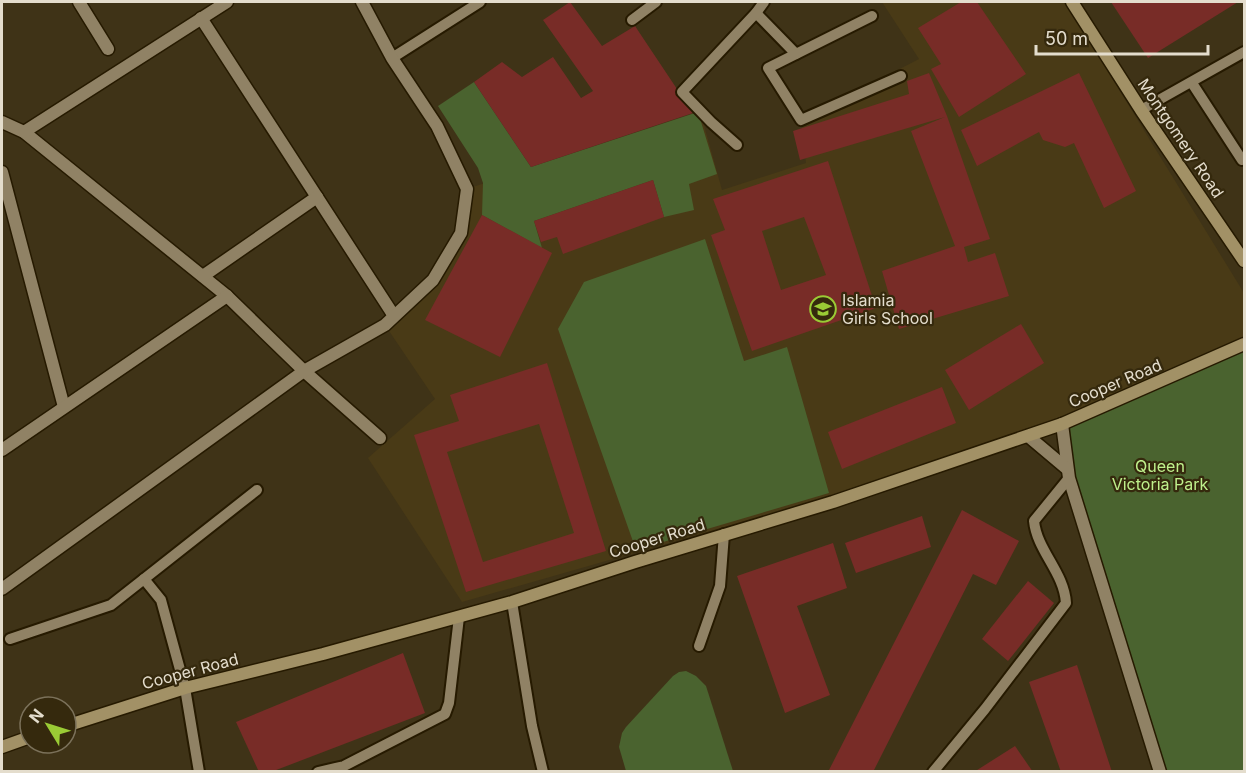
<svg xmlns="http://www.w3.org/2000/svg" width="1246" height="773" font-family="Inter,sans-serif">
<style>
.built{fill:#493a16}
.green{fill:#4a632f}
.building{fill:#782c27;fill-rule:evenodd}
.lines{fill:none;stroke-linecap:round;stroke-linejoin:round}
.service-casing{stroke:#261a00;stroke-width:14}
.minor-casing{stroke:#261a00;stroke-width:15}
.tertiary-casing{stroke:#261a00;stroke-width:15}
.secondary-casing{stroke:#261a00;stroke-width:15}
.service{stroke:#908265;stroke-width:10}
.minor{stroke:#908265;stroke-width:12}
.tertiary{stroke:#908265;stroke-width:12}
.secondary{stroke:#a29166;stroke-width:12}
.labels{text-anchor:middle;stroke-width:4.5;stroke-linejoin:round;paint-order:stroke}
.street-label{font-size:16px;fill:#e4ddcd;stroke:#35290d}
.poi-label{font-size:16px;fill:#e4ddcd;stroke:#35290d;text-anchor:start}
.park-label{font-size:16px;fill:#bff08c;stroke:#35290d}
</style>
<rect width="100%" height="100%" fill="#3f3317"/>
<polygon class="built" points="882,2 1065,2 1244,293 1244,339 1065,430 462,602 368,458 435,399 385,325 433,280 461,233 467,189 700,111 722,190 806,163 801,120 919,59"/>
<g class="green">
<polygon points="474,82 531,167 698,112 717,174 689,184 694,210 664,217 653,180 534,221 542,248 482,215 483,183 478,168 438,106"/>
<polygon points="705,239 744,361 787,347 829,493 636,550 558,329 584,282"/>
<polygon points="1244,339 1244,771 1160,771 1056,430"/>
<polygon points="686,671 696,676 706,686 733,771 626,771 619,747 622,733 626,727 673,676 679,672"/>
</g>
<g class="building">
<polygon points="570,2 602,46 635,26 693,113 531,167 474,82 502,62 522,77 553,57 581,98 593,91 543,20"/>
<polygon points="961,2 977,2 1026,74 959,117 931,69 941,64 918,28"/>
<polygon points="1111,2 1238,2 1148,58"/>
<polygon points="929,73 947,116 990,239 964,247 968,262 995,253 1009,296 899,329 882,271 955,246 911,131 945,117 800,160 793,131 909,94 907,81"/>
<polygon points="1079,73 1136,191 1104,208 1074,143 1065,147 1043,140 1039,132 977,166 961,130"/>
<path d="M828,161l48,147 -124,43 -41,-116 14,-5 -12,-31zM804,217l22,58 -45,15 -19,-59z"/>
<polygon points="653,180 664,217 563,254 557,237 541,242 534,221"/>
<polygon points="482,215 552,253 500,357 425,320"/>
<polygon points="1021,324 1044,363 969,410 945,370"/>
<path d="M547,363l59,188 -140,41 -52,-157 45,-14 -9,-26zM539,424l35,109 -91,29 -36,-110z"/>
<polygon points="942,387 956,423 842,469 828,432"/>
<polygon points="962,510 1019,541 996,585 973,574 873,772 828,772"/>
<polygon points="922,516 931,547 856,573 845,543"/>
<polygon points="833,543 847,588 797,606 830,695 785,713 737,576"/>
<polygon points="1028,581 1054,603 1008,661 982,639"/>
<polygon points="403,653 425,713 271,772 259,772 236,722"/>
<polygon points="1077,665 1112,772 1061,772 1029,682"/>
<polygon points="1015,746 1033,772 974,772"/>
</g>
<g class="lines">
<g class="service-casing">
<g id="service">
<polyline points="756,13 796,54"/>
<polyline points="872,16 768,68 801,120 901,76"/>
<polyline points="632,20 656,2"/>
<polyline points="392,58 480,2"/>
<polyline points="1192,83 1242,160"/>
<polyline points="1141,110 1244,52"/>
<polyline points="737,145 711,122 682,92 756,13 764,2"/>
<polyline points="144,579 161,600 185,688 199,772"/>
<polyline points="512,602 532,726 543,772"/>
<polyline points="10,639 111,605 257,490"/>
<polyline points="699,646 720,586 724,534"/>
<polyline points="318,772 344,766 445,714 449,703 459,617"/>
<path d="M933,772l52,-63 81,-106c-2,-31 -29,-52 -32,-82l35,-43"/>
</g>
</g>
<g class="minor-casing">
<g id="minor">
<polyline points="79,2 108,49"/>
<polyline points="201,18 394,316"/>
<polyline points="2,122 24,132 227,296 304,371 380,438"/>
<polyline points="24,132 227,2"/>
<polyline points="2,172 64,407"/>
<polyline points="203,276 317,197"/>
<polyline points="2,450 227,296"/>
<polyline points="2,589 304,371 385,325 433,280 461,233 467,189 437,126 392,58 362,2"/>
</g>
</g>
<g class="tertiary-casing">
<g id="tertiary">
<polyline points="1062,424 1069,478 1160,772"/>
<polyline points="1028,436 1066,468"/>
</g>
</g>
<g class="secondary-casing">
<g id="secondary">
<polyline points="1072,2 1141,110 1244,261"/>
<polyline points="66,726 185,688 323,654 512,602 635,562 833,502 1062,424 1244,344"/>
<polyline points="2,747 30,737"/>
</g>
</g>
<use href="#service" class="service"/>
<use href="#minor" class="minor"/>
<use href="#tertiary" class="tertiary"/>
<use href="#secondary" class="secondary"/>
</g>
<defs>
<g id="school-ring" transform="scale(1.35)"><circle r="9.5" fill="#35290d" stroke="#9acb35" stroke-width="1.5"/><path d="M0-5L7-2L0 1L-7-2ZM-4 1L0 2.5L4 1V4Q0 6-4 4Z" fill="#9acb35"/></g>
</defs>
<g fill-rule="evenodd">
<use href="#school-ring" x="823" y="309"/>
</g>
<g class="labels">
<g class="street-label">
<text transform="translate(1181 138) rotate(56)" y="6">Montgomery Road</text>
<text transform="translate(1115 383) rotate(-23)" y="6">Cooper Road</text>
<text transform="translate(657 538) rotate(-17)" y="6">Cooper Road</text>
<text transform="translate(190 671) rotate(-15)" y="6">Cooper Road</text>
</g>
<g class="poi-label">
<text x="842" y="306">Islamia<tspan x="842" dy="18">Girls School</tspan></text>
</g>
<g class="park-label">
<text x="1160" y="472">Queen<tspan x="1160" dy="18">Victoria Park</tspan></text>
</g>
</g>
<rect width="1246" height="773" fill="none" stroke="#e4ddcd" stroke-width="6"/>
<g transform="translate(48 725) rotate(308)"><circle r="28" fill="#35290d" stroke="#7b715a" stroke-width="1.5"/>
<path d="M0-4.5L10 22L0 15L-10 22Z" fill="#9acb35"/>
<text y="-9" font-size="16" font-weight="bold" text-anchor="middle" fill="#e4ddcd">N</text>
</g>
<path d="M1036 45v9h172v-9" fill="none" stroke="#e4ddcd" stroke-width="3"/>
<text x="1045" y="45" font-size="18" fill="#e4ddcd" stroke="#35290d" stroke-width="4.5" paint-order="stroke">50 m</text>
</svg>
